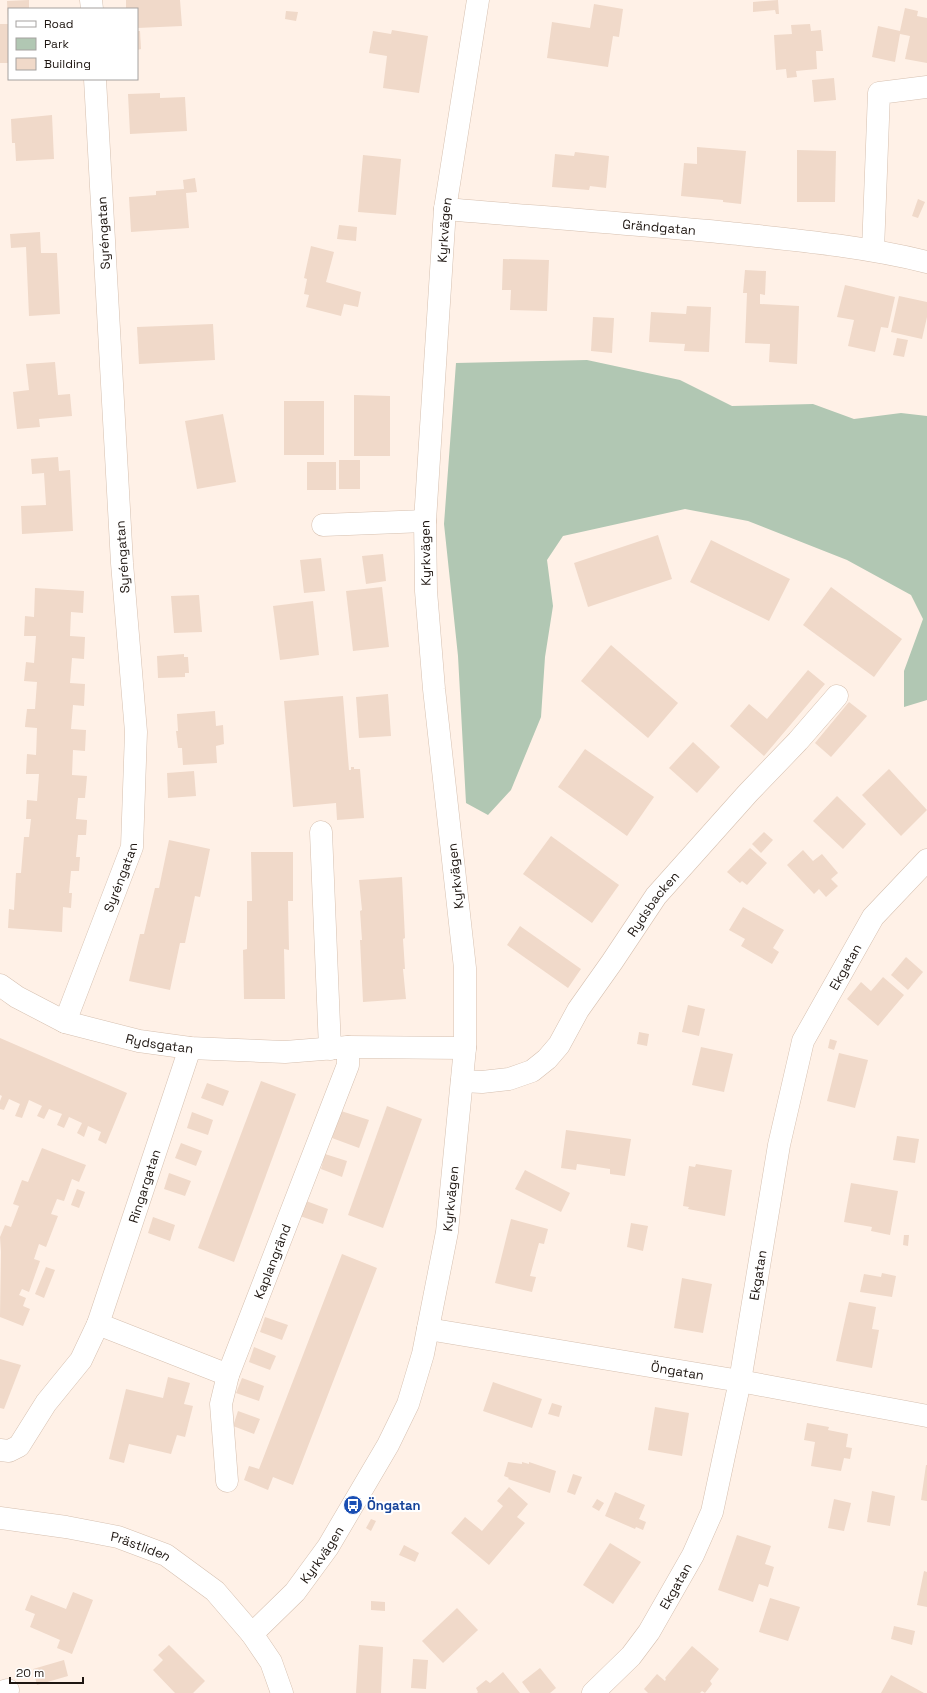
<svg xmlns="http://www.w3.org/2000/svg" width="927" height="1693" font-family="'Space Grotesk',sans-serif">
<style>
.green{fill:#b1c7b3}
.building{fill:#f0d9c9}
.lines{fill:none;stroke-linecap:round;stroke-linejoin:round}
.minor-casing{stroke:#d6c0b0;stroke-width:23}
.minor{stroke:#fff;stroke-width:22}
.labels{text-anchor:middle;stroke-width:4;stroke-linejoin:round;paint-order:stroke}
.street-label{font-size:13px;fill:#1e1611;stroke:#fff}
.transit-label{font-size:13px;font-weight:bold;fill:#164399;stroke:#fff;text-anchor:start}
</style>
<rect width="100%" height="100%" fill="#fff1e7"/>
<polygon class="green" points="587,360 680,380 732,406 813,404 854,419 901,413 927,416 927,700 904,707 904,671 923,619 911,595 847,560 748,521 685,509 563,536 547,560 553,606 545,657 541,717 511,790 488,815 466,803 458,656 444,524 456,363"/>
<g class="building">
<polygon points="29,0 29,9 9,9 9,63 0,63 0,24 8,24 7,1"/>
<polygon points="126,0 180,0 182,26 137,28 137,9 126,9"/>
<polygon points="778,0 779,14 776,14 775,10 753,12 753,2"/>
<polygon points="594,4 623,9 619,37 613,36 608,67 547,58 552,22 590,28"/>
<polygon points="905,8 918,11 917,16 927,18 927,63 905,59 910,36 900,34 895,62 872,57 878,26 900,31"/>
<polygon points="286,11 298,12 296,21 285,19"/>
<polygon points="810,24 811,31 821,30 823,51 816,51 817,69 796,71 797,77 787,78 786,69 776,70 774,35 792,34 791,25"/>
<polygon points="392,30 428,36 419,93 383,88 387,56 369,53 373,31 391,34"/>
<polygon points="137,31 140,31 141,49 137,50"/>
<polygon points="834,78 836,100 814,102 812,80"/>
<polygon points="160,93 160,98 185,97 187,131 130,134 128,94"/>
<polygon points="52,115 54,159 16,161 15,143 12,143 11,119"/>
<polygon points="697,147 746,151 741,204 723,202 723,200 681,196 684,163 697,164"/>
<polygon points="797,150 836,151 835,202 797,202"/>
<polygon points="575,152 609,156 606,188 590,186 589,190 552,187 555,154 574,156"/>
<polygon points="363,155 401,159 396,215 358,212"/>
<polygon points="195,178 197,192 186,193 189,228 131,232 129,197 156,195 156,191 184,189 183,180"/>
<polygon points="918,199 925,202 918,218 912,216"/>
<polygon points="339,225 357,227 356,241 337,239"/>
<polygon points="40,232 41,253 57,253 60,314 29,316 26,247 11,248 10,234"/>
<polygon points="311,246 334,252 326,282 361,292 358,307 344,304 341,316 306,307 309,295 304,294 307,279 304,278"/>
<polygon points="503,259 549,260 547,311 510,310 511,290 502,290"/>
<polygon points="745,270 766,271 765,295 760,294 760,304 799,306 797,364 769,362 770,344 745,343 747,293 743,293"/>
<polygon points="845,285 895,297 888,328 881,327 875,352 848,346 854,320 837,317"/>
<polygon points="899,296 927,302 927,317 922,339 891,332"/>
<polygon points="687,306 711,307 709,352 684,351 685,344 649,342 651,312 686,314"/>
<polygon points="593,317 614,318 612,353 591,351"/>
<polygon points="213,324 215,360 139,364 137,327"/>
<polygon points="897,338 908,340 904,357 893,355"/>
<polygon points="55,362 58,395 70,394 72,416 39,419 40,427 17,429 13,392 29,390 26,364"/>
<polygon points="354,395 390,396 390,456 354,456"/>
<rect x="284" y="401" width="40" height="54"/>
<polygon points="223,414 236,482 197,489 185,421"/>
<polygon points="58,457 59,471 70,470 73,531 22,534 21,506 46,505 44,473 32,474 31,459"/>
<rect x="339" y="460" width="21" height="29"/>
<rect x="307" y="462" width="29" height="28"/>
<polygon points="658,535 672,579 588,607 574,563"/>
<polygon points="711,540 790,579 769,621 690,582"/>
<polygon points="383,554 386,581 366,584 362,556"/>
<polygon points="321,558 325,591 304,593 300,560"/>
<polygon points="382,587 389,647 353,651 346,591"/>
<polygon points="831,587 902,639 874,677 803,625"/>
<polygon points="35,588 84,591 83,613 71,612 70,636 85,637 84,659 72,658 70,683 85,684 84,706 73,705 71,729 86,730 85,751 73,750 72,775 87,776 85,798 78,798 76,819 87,820 87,822 86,835 78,835 76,857 80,857 79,871 71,871 69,893 72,893 71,908 63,907 62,932 8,928 9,909 14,910 16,873 21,873 24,837 29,837 31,819 26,819 27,800 37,801 39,774 26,774 27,754 36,755 37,728 25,727 25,726 27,709 35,709 37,682 24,681 26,662 34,663 36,636 24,636 25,616 34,617"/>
<polygon points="199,595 202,632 174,633 171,596"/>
<polygon points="313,601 319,655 280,660 273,606"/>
<polygon points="611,645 678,703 648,738 581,681"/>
<polygon points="184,654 184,657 188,657 189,673 185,673 185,677 158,678 157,656"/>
<polygon points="808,670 825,684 764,756 730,726 749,704 767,719"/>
<polygon points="388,694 391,736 359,738 356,697"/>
<polygon points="343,696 349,770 351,770 351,767 354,767 354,769 360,769 364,818 337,820 336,803 293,807 284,701"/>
<polygon points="849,702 867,716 831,757 815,743"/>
<polygon points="215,711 216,726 223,725 224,744 216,746 217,763 183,765 182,748 178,748 176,731 178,731 177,714"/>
<polygon points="693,742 720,767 697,793 669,768"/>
<polygon points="585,749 654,797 627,836 558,787"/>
<polygon points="889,769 927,810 901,836 862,795"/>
<polygon points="194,771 196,796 168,798 167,773"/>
<polygon points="837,796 866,824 843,849 813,821"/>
<polygon points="764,832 773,840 761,853 752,844"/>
<polygon points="551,836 619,885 592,923 523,874"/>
<polygon points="169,840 210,849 200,897 195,896 185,943 180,943 170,990 129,981 140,934 144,934 155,888 159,888"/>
<polygon points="750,848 767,863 747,885 742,881 740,883 727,872"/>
<polygon points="803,850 813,861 822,854 838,873 831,879 838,886 826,897 819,889 814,894 787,865"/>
<polygon points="251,852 293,852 293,901 288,901 289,950 284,949 285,999 244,999 243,950 247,949 247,901 252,901"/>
<polygon points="402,877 405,938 403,939 405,969 403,969 406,999 363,1002 360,940 362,940 360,911 362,910 359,880"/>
<polygon points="743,907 784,930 773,948 779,952 772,964 741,946 745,939 729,930"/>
<polygon points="520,926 581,969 568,988 507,945"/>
<polygon points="906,957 923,972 908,990 891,975"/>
<polygon points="883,977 904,995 878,1026 847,999 861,982 871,991"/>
<polygon points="688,1005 705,1009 699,1036 682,1032"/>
<polygon points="639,1032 649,1034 647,1046 637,1044"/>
<polygon points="0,1038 127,1093 106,1144 98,1140 101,1132 88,1126 84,1137 77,1133 82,1123 69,1117 64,1128 57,1125 62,1114 49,1109 44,1119 37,1116 42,1106 29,1100 22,1118 15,1116 20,1104 9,1099 4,1110 0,1109 0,1101 2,1096 0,1095"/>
<polygon points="830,1039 837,1041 834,1050 828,1048"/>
<polygon points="701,1047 733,1054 724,1092 692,1085"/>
<polygon points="839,1053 868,1060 855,1108 827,1101"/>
<polygon points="261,1081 296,1094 234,1262 198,1248"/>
<polygon points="207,1083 229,1091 223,1106 201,1098"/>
<polygon points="387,1106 422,1119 383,1228 348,1215"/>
<polygon points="341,1111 369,1120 359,1148 332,1138"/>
<polygon points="192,1112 213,1120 208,1135 187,1128"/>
<polygon points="566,1130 631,1139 625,1176 610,1174 610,1169 577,1164 576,1170 561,1168"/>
<polygon points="897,1136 919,1139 915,1163 893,1160"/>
<polygon points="181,1143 202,1151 196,1166 175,1158"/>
<polygon points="42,1148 86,1165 79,1182 72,1179 64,1201 57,1199 51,1214 58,1216 46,1247 39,1244 34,1259 40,1261 29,1292 22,1289 19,1295 26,1298 23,1306 30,1309 23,1326 0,1317 1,1252 0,1237 5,1225 11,1227 19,1206 13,1204 22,1180 28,1182"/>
<polygon points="325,1154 347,1161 342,1177 321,1169"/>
<polygon points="696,1164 732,1170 725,1216 688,1209 689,1207 683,1206 689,1166 695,1167"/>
<polygon points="525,1170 570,1193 561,1212 515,1189"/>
<polygon points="169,1173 191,1181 185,1196 164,1189"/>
<polygon points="851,1183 898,1191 890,1235 871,1231 872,1227 844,1222"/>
<polygon points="77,1189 85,1192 79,1208 71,1205"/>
<polygon points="306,1201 328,1209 323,1224 300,1216"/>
<polygon points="153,1217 175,1225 170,1241 148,1233"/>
<polygon points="511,1219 548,1229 544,1244 539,1243 530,1276 536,1277 532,1292 495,1283"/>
<polygon points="631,1223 648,1226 643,1251 627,1247"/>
<polygon points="904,1235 909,1235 908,1246 903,1245"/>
<polygon points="342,1254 377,1268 293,1485 273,1477 268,1490 244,1480 249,1466 259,1469"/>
<polygon points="46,1267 55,1270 44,1298 35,1294"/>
<polygon points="882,1273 896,1276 892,1297 860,1292 864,1274 881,1277"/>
<polygon points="682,1278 712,1284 703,1333 674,1328"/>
<polygon points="849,1302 876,1307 872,1329 879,1330 872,1368 836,1361"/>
<polygon points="265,1317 288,1325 282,1340 260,1332"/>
<polygon points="254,1347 276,1356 270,1370 249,1362"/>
<polygon points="0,1359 21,1365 4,1409 0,1408"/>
<polygon points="168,1377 190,1383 184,1404 193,1406 185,1437 177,1435 171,1454 129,1444 124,1463 109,1459 126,1389 163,1398"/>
<polygon points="242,1378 264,1386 259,1401 236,1393"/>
<polygon points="493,1382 542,1399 532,1428 483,1411"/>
<polygon points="552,1403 562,1406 559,1417 548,1414"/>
<polygon points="655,1407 689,1413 682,1456 648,1450"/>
<polygon points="238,1411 260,1419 254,1434 233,1426"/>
<polygon points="807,1423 829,1427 828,1430 848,1434 846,1447 852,1448 850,1459 844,1458 841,1471 811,1466 815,1442 804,1440"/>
<polygon points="508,1462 522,1464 522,1462 529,1464 529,1462 556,1471 550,1493 508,1479 509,1478 504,1476"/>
<polygon points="926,1465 927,1465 927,1501 921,1500"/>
<polygon points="573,1474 582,1477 575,1495 567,1492"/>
<polygon points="509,1487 528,1504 517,1517 525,1523 489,1565 451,1533 465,1517 482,1531 503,1506 497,1501"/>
<polygon points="872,1491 895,1496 890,1526 867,1522"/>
<polygon points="615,1492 645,1505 639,1519 646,1522 643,1530 636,1527 635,1529 605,1516"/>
<polygon points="597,1499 604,1503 599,1511 592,1507"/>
<polygon points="834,1499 851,1503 844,1531 828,1528"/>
<polygon points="371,1519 376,1521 371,1531 366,1528"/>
<polygon points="737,1535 771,1546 765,1564 774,1567 768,1587 759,1584 753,1602 718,1590"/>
<polygon points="610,1543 641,1562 613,1604 583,1585"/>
<polygon points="404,1545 419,1553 415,1562 399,1555"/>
<polygon points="924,1571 927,1572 927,1607 917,1605"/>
<polygon points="73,1592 93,1600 72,1654 57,1648 60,1640 30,1627 35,1614 25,1610 31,1595 66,1609"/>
<polygon points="770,1598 800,1607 788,1641 759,1632"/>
<polygon points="371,1601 385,1602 385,1611 371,1610"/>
<polygon points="457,1608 478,1630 443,1663 422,1641"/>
<polygon points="894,1626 915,1631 912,1645 891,1639"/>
<polygon points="169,1645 205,1681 193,1693 175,1693 153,1670 163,1660 158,1655"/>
<polygon points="359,1645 383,1647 381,1693 356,1693"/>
<polygon points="692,1646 719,1669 710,1681 712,1684 705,1693 702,1691 700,1693 648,1693 644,1689 657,1674 665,1681 666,1679 665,1678"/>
<polygon points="413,1659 428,1660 426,1689 411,1688"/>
<polygon points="64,1660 68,1676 37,1685 33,1669"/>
<polygon points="540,1668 556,1688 550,1693 530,1693 522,1682"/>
<polygon points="503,1672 520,1693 477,1693 478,1692 476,1688 486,1680 490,1683"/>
<polygon points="891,1675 924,1693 881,1693"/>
</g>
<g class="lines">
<g class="minor-casing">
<g id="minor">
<polyline points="91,0 92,9"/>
<path id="s1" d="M445,209c95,8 189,15 284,24 66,7 133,13 198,29"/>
<polyline points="873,250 879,93 927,87"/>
<polyline points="323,525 425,521"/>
<polyline points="321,832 330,1049"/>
<path id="s2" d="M0,985l17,12 48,25 74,19 51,7 95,4 63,-5 117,1"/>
<path id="s3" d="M65,1022l67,-175 4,-115 -14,-169 -27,-484"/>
<polyline points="190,1048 98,1324 228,1375"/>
<path id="s4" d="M462,1081l20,1 27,-3 23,-8 15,-12 12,-14 19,-35 34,-48 44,-66 92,-103 50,-52 39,-45"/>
<path id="s5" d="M428,1329l312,52 187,35"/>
<polyline points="0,1450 9,1451 19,1446 46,1403 81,1360 98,1324"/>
<path id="s6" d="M227,1481l-6,-77 7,-29 120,-310v-18"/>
<path id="s7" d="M0,1518l66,9 52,10 48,18 49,36 37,43 19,28 11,31"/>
<path id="s8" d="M252,1634l43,-42 33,-45 60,-102 20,-41 15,-50 24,-122 18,-184v-80l-31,-279 -8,-98 -1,-70 20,-312 33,-209"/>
<polyline points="0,1692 8,1690"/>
<path id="s9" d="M593,1693l38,-37 18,-24 44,-77 19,-43 28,-131 39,-236 24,-104 70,-124 54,-57"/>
</g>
</g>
<use href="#minor" class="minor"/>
</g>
<defs>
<g id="bus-disc" transform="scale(1)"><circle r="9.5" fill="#1a4fb4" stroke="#fff"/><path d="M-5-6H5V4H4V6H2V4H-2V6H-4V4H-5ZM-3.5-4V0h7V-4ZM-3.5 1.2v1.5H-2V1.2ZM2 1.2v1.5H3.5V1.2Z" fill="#fff"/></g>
</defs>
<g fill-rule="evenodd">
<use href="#bus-disc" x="353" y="1505"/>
</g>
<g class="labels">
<g class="street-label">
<text dy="5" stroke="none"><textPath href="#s1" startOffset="215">Grändgatan</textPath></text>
<text dy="5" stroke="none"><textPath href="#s8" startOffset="1462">Kyrkvägen</textPath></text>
<text transform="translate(103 233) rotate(-93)" y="5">Syréngatan</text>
<text transform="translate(425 553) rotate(-91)" y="5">Kyrkvägen</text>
<text transform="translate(122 557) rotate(-94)" y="5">Syréngatan</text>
<text transform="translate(455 876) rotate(-96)" y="5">Kyrkvägen</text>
<text dy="5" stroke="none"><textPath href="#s3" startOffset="155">Syréngatan</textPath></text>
<text dy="5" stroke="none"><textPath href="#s4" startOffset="279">Rydsbacken</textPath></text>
<text dy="5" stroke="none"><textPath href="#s9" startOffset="784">Ekgatan</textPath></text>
<text dy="5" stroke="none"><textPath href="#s2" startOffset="172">Rydsgatan</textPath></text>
<text transform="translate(144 1186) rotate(-72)" y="5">Ringargatan</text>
<text dy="5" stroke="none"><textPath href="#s8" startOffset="490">Kyrkvägen</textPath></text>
<text dy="5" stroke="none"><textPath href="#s6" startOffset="229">Kaplangränd</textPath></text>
<text dy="5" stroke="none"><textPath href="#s9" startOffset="460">Ekgatan</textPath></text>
<text dy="5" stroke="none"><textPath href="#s5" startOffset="253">Öngatan</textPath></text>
<text dy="5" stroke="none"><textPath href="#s7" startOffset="144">Prästliden</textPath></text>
<text dy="5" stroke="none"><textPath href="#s8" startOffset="106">Kyrkvägen</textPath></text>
<text dy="5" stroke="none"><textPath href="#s9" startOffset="136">Ekgatan</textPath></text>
</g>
<g class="transit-label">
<text x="367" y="1510">Öngatan</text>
</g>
</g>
<rect x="8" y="8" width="130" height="72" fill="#ffffff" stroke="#a5a2a0"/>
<rect x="16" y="21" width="20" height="6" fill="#ffffff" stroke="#a5a2a0"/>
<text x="44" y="28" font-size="12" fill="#1e1611">Road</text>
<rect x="16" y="38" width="20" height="12" fill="#b1c7b3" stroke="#a5a2a0"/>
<text x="44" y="48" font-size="12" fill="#1e1611">Park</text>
<rect x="16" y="58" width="20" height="12" fill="#f0d9c9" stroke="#a5a2a0"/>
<text x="44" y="68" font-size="12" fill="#1e1611">Building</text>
<path d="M10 1677v6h73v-6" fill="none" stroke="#1e1611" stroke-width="2"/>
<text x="16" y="1677" font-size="12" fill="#1e1611" stroke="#ffffff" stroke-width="3" paint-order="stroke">20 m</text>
</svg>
